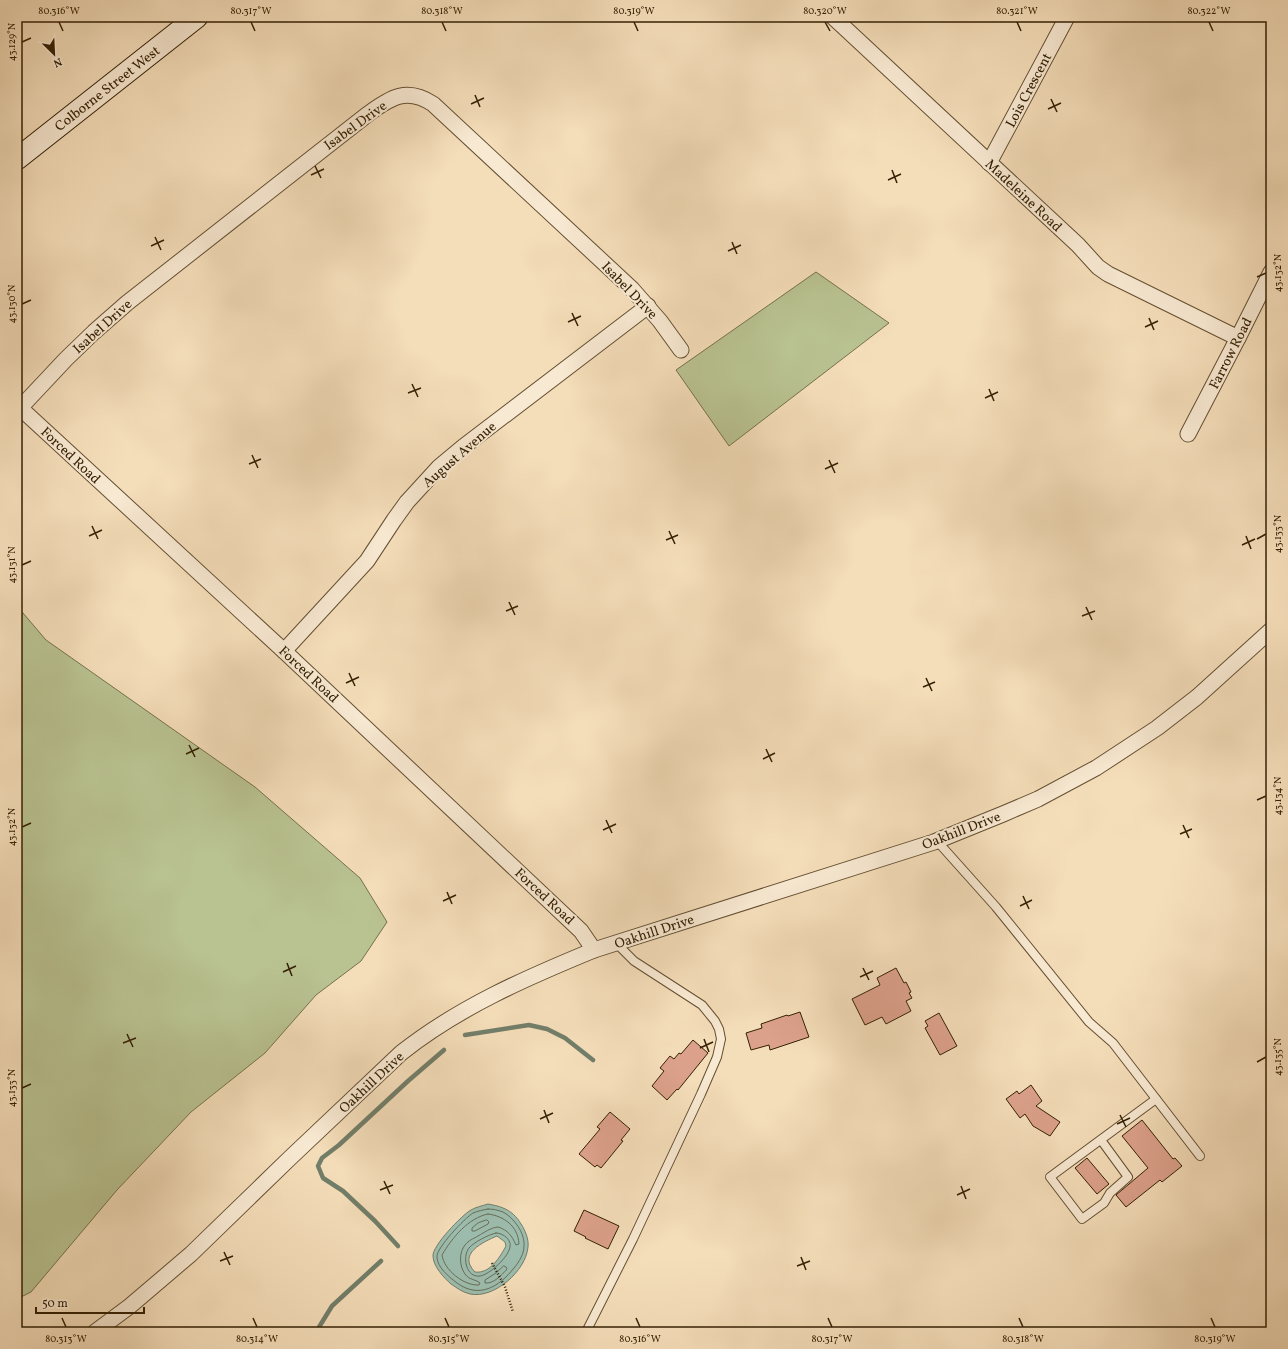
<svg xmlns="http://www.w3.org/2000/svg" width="1288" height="1349" font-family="Vollkorn,serif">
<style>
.green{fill:#b9c291;stroke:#76714a}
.water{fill:#9cbcad;stroke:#727e69;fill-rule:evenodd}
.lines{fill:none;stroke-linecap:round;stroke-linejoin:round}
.shore{stroke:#686e58;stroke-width:1}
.stream{stroke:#727e69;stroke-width:4.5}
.building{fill:#dca18b;stroke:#342004}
.service-casing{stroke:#644f31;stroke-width:10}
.minor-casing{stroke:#644f31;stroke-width:17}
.secondary-casing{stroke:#342004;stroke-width:23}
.path{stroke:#342004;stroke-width:2.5;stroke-dasharray:1 2;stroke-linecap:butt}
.service{stroke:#f8e9d2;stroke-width:8}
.minor{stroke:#f8e9d2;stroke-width:15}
.secondary{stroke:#f8e9d2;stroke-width:21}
.ticks{fill:none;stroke:#342004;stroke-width:1.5}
.labels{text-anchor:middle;stroke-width:4;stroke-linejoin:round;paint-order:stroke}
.street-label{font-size:14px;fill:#342004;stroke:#f8e9d2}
.neatline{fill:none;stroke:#342004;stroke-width:1.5}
.ticks-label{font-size:10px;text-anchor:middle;fill:#342004}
</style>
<rect width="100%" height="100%" fill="#f4ddb9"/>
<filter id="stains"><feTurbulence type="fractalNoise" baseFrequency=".005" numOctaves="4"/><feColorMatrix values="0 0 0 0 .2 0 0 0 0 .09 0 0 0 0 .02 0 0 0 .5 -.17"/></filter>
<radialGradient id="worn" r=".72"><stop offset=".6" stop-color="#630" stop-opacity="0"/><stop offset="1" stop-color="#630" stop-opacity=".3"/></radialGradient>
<g class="green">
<polygon points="816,272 889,323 729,446 676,370"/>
<polygon points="17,606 46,640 255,787 360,878 387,922 361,961 316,995 265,1053 191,1112 117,1190 31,1292 17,1299"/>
</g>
<path class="water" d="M488,1204c5,1 11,2 15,4 8,3 14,9 18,16 4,6 8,15 7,23 -2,24 -34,52 -58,47 -8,-2 -13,-6 -19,-10 -7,-6 -18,-18 -18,-28 -1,-10 29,-41 38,-46 5,-3 11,-4 17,-6zM497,1236l8,6 1,4c-6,11 -16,28 -31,26 -18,-18 8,-30 22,-36z"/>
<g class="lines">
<g class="shore">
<path d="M488,1209c5,0 10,1 15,3 11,6 22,21 21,34 0,8 -5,16 -10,22 -15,19 -35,31 -57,15 -8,-6 -20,-16 -20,-26 -1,-9 28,-39 36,-44 5,-2 10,-3 15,-4z"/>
<path d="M488,1214c16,2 30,12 31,30l-3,1c-4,-9 -8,-15 -18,-18 -8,1 -13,5 -20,9 -5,3 -9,4 -13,9 -6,7 -6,21 0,29 4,6 10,5 15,9l-1,2c-15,1 -35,-15 -37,-30 10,-17 26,-37 46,-41z"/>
<polygon points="487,1220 489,1222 488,1224 475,1231 472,1231 472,1228 478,1223"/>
<path d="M496,1233c4,0 8,2 11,5 2,2 4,6 3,8 0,10 -21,29 -30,30 -14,2 -18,-19 -11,-28 5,-6 19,-13 27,-15z"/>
<path d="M504,1266l2,1 1,2c-6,7 -14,15 -22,14v-3l11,-7z"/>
</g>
<g class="stream">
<polyline points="465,1035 529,1025 547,1029 565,1038 593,1060"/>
<polyline points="398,1246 375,1221 343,1191 323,1178 318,1166 322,1158 339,1145 408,1081 444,1050"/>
<polyline points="316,1332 332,1306 381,1261"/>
</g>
</g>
<g class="building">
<polygon points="896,968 904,983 906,982 911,992 909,993 912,998 906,1001 911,1011 886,1024 882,1017 865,1025 852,999 880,985 877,978"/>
<polygon points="800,1012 809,1037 770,1050 769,1045 751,1050 746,1033 762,1028 761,1024 787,1015 788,1016"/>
<polygon points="939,1013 957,1046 940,1055 925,1028 928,1026 925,1021"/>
<polygon points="693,1040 708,1053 678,1090 677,1089 667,1100 652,1086 664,1071 660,1068 670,1056 674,1059 679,1053 681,1054"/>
<polygon points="1031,1085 1042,1101 1036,1106 1060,1122 1050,1136 1033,1126 1025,1114 1020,1118 1006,1099 1017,1091 1019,1094"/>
<polygon points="610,1112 630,1129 621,1140 623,1141 601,1168 597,1165 595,1167 579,1154 600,1129 597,1127"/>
<polygon points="1142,1120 1173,1159 1175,1158 1182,1166 1162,1182 1160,1180 1126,1207 1116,1195 1148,1168 1122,1136"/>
<polygon points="1087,1158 1109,1184 1097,1194 1075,1168"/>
<polygon points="584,1210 619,1226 608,1249 585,1238 586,1237 574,1231"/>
</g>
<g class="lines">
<g class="service-casing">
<g id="service">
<polyline points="937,841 996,907 1089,1022 1113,1043 1200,1156"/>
<polyline points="1101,1140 1128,1177 1110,1193 1104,1203 1082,1219 1050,1177 1156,1099"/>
<polyline points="586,1332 633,1239 701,1094 717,1057 721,1039 719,1029 715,1021 702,1005 634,961 616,943"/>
</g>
</g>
<g class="minor-casing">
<g id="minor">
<polyline points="833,17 1078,245 1098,267 1108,274 1238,338"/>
<polyline points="989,163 1067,17"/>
<polyline points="17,405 284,651 581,931 594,950"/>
<path d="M20,408l46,-49 28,-27 33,-29 241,-189c23,-17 39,-27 65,-10l199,185 28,32 21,29"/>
<polyline points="1188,434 1238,338 1271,272"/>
<polyline points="284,651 367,561 394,520 407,502 439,467 463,447 648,306"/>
<path d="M95,1332l35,-26 61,-52 99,-96 111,-105c58,-46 125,-75 193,-103l340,-108 69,-28 35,-15 58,-31 61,-40 40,-31 74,-67"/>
</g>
</g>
<g class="secondary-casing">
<polyline id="secondary" points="17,159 197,17"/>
</g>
<polyline class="path" points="492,1263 505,1287 513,1312"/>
<use href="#service" class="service"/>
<use href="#minor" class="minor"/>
<use href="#secondary" class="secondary"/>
</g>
<path class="ticks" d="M59,22l4,9M251,22l4,9M442,22l4,9M634,22l4,9M825,22l5,9M1017,22l4,9M1209,22l4,9M22,42l9,-4M475,95l5,12M1051,99l6,13M471,104l13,-6M1048,109l13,-6M315,166l6,12M892,170l5,13M311,175l13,-6M888,180l13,-6M155,237l6,13M732,242l5,12M151,246l13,-6M728,251l13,-6M1257,277l9,-4M22,304l9,-4M572,313l6,13M1149,318l5,12M568,322l13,-6M1145,327l13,-6M412,384l6,13M989,389l5,12M408,393l13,-5M985,398l13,-6M252,455l6,13M829,460l6,13M249,464l12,-5M825,469l13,-6M92,526l6,13M669,531l6,13M89,536l13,-6M1246,536l5,13M1257,539l9,-5M666,540l12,-5M1242,545l13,-6M22,565l9,-4M509,602l6,13M1086,607l6,13M506,611l12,-5M1082,616l13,-5M349,673l6,13M926,678l6,13M346,683l13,-6M923,687l12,-5M189,745l6,12M766,749l6,13M186,754l13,-6M763,759l12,-6M1257,800l9,-4M606,820l6,13M1183,825l6,13M22,827l9,-4M603,830l13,-6M1180,834l12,-5M447,892l5,12M1023,896l6,13M443,901l13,-6M1020,906l12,-6M287,963l5,13M863,968l6,12M283,972l13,-6M860,977l13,-6M127,1034l6,13M704,1039l5,13M123,1043l13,-5M700,1048l13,-6M1257,1062l9,-5M22,1088l9,-4M544,1110l5,13M1120,1115l6,12M540,1119l13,-6M1117,1124l13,-6M384,1181l6,13M961,1186l5,13M380,1190l13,-5M957,1195l13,-6M224,1252l6,13M801,1257l5,13M220,1261l13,-5M797,1266l13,-5M62,1318l4,9M253,1318l4,9M445,1318l4,9M636,1318l4,9M828,1318l4,9M1019,1318l4,9M1211,1318l4,9"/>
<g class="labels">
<g class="street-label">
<text transform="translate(107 88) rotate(-38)" y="5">Colborne Street West</text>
<text transform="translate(1028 90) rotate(-62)" y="5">Lois Crescent</text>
<text transform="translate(355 125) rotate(-36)" y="5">Isabel Drive</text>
<text transform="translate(1024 195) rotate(43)" y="5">Madeleine Road</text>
<text transform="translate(630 290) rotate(46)" y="5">Isabel Drive</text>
<text transform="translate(102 326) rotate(-42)" y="5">Isabel Drive</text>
<text transform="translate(1230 353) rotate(-63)" y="5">Farrow Road</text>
<text transform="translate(459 454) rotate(-41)" y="5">August Avenue</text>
<text transform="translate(71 455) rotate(43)" y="5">Forced Road</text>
<text transform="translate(309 674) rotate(43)" y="5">Forced Road</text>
<text transform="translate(961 830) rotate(-21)" y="5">Oakhill Drive</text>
<text transform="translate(545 896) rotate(43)" y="5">Forced Road</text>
<text transform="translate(654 931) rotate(-18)" y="5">Oakhill Drive</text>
<text transform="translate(371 1082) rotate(-43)" y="5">Oakhill Drive</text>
</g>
</g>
<rect width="1288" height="1349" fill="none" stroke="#f4ddb9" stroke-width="44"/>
<g transform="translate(54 54) rotate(156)" stroke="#f8e9d2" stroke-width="3" paint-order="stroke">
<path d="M0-3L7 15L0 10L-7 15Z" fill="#342004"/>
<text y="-6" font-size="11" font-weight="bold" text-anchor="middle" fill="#342004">N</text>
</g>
<path d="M36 1307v6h108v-6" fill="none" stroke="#342004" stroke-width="2"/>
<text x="42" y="1307" font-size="12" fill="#342004" stroke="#f8e9d2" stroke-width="3" paint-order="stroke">50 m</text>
<rect x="22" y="22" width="1244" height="1305" class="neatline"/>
<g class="ticks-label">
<text x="59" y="14">80.316°W</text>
<text x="251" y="14">80.317°W</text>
<text x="442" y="14">80.318°W</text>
<text x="634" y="14">80.319°W</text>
<text x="825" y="14">80.320°W</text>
<text x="1017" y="14">80.321°W</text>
<text x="1209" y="14">80.322°W</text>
<text transform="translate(11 42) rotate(-90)" y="4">43.129°N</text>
<text transform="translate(1277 273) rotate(-90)" y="4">43.132°N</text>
<text transform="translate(11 304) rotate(-90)" y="4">43.130°N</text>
<text transform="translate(1277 534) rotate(-90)" y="4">43.133°N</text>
<text transform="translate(11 565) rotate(-90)" y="4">43.131°N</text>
<text transform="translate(1277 796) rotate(-90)" y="4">43.134°N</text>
<text transform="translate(11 827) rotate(-90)" y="4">43.132°N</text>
<text transform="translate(1277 1057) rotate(-90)" y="4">43.135°N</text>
<text transform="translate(11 1088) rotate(-90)" y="4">43.133°N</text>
<text x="66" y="1342">80.313°W</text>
<text x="257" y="1342">80.314°W</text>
<text x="449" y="1342">80.315°W</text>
<text x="640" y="1342">80.316°W</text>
<text x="832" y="1342">80.317°W</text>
<text x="1023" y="1342">80.318°W</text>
<text x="1215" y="1342">80.319°W</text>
</g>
<rect width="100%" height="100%" filter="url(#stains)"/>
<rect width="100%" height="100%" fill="url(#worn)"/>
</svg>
